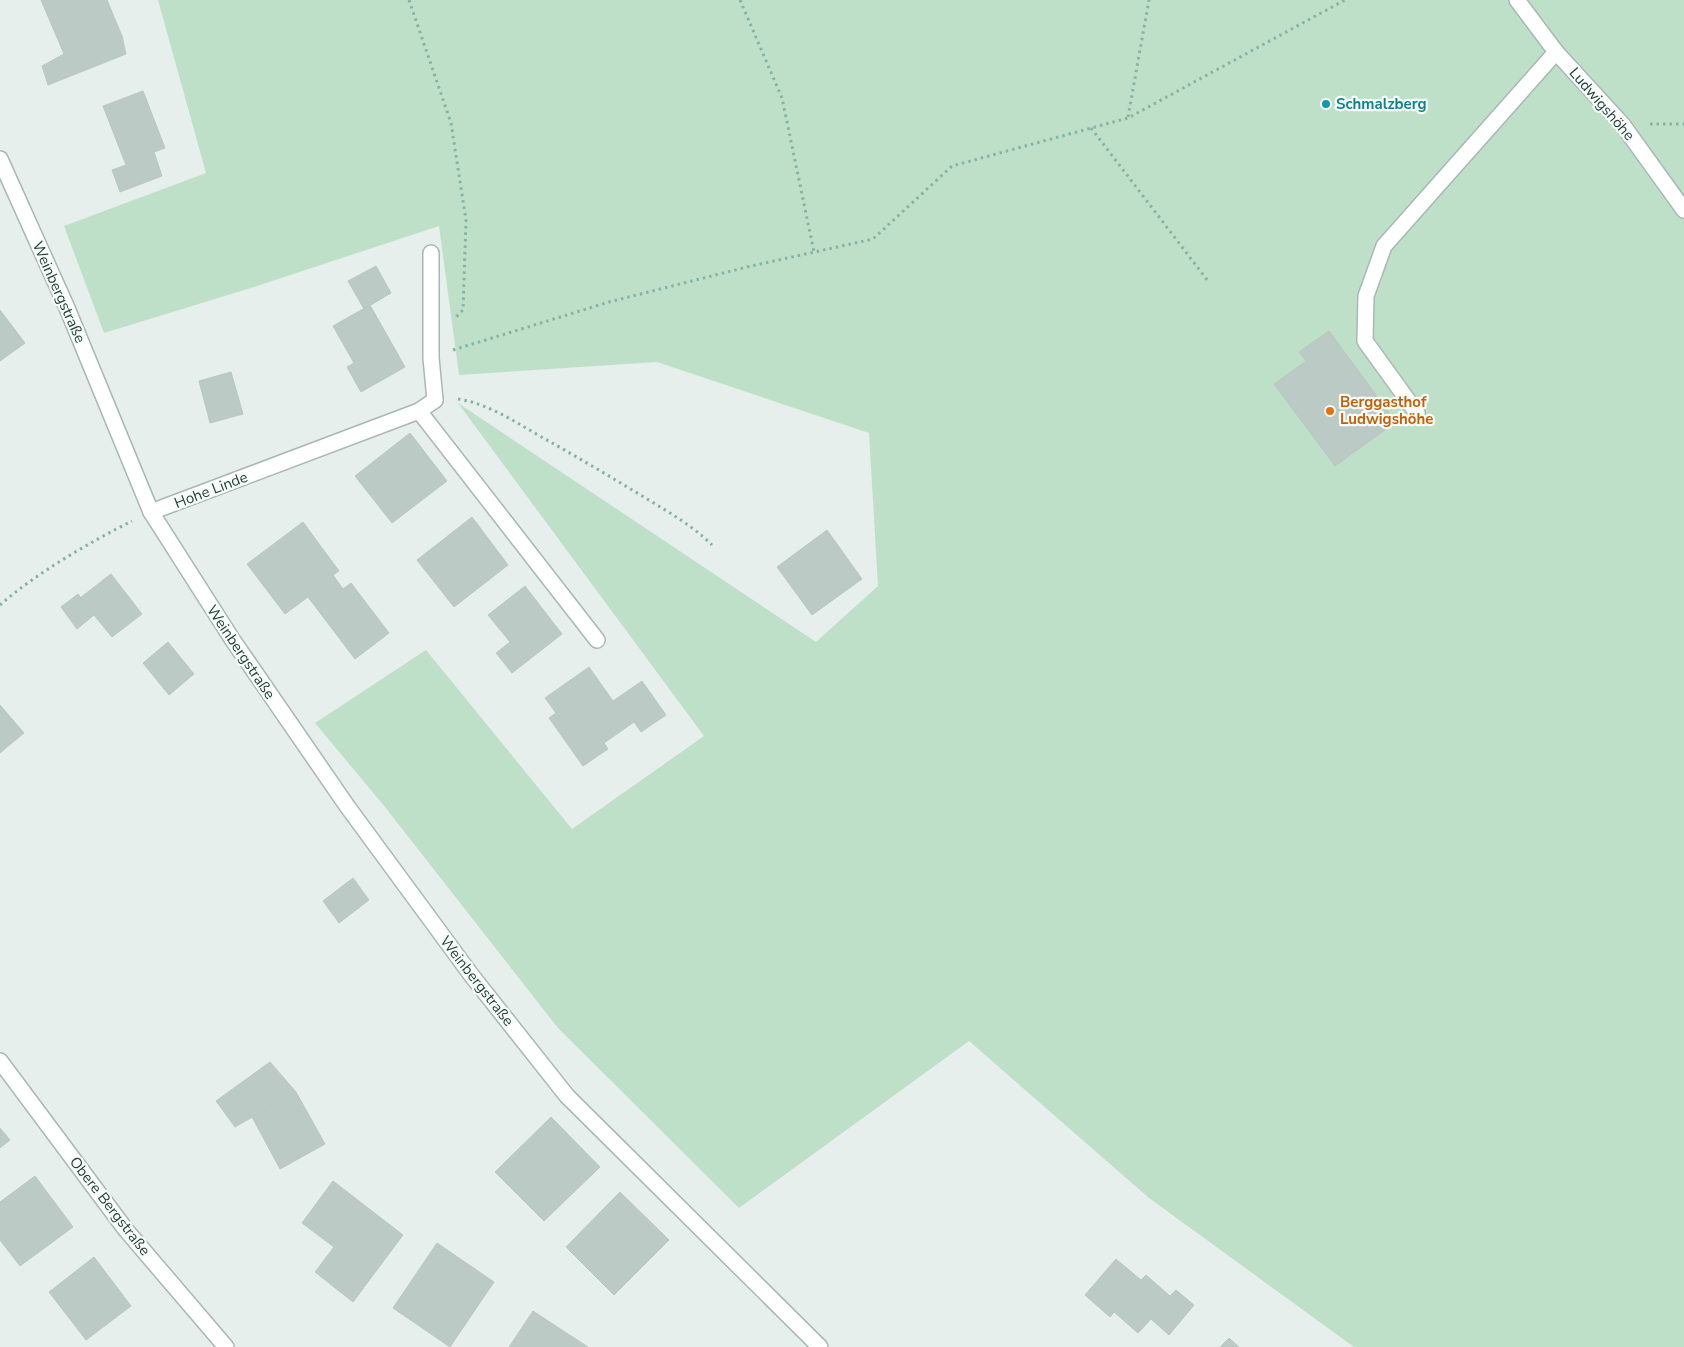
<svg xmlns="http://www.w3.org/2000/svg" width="1684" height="1347" font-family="'Nunito Sans',sans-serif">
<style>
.green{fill:#bfe0c8}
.building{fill:#bbcac4;stroke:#b8c9c2}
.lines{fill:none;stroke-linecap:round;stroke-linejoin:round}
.service-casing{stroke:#a8b8b2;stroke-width:18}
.minor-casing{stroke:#a8b8b2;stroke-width:18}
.path{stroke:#86b3a5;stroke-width:3;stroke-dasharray:2.5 4;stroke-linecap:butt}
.service{stroke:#fff;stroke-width:15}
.minor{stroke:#fff;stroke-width:15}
.culture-dot{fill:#0f9aa8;stroke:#f7fbf9;stroke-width:2}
.food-dot{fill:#e8710a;stroke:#f7fbf9;stroke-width:2}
.labels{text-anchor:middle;stroke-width:4.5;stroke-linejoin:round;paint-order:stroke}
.culture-label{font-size:15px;font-weight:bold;fill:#0d838f;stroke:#f7fbf9;text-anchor:start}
.street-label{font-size:15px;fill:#24423a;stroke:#f7fbf9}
.food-label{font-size:15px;font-weight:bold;fill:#c56008;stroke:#f7fbf9;text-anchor:start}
</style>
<rect width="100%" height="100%" fill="#e6efeb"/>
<polygon class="green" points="158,0 1684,0 1684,1347 1354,1347 1149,1198 969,1041 739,1208 558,1028 385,807 315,723 426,650 572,829 704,736 458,403 816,642 878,586 869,433 657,362 459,375 439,226 254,287 104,333 64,226 206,173"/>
<g class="building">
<polygon points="41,0 107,0 122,36 126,54 48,85 42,66 64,54"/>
<polygon points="143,91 165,148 154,152 162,176 120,192 112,170 126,165 103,106"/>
<polygon points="376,266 391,293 364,309 348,281"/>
<polygon points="370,305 405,367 361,392 347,367 354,363 333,326"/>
<polygon points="0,310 25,343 0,361"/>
<polygon points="1329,331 1396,422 1335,466 1274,384 1306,361 1299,352"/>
<polygon points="231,372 243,414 210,423 199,381"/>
<polygon points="410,433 447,481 392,523 355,476"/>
<polygon points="472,517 508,565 454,607 417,560"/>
<polygon points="303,522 339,571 333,575 343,589 351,583 389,633 355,659 308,597 285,614 247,564"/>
<polygon points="827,530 862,579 812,615 777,567"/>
<polygon points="111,574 142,614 112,637 80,598"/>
<polygon points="525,586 562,634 512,673 496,653 510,642 488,615"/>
<polygon points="78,594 94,615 77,629 61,607"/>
<polygon points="168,642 194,674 169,695 143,663"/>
<polygon points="589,667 613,701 642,681 666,715 641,732 634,722 604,743 608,749 583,766 549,718 556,713 545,698"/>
<polygon points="0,705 24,733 0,753"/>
<polygon points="353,878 369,900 339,923 323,901"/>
<polygon points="270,1062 296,1092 235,1127 216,1101"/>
<polygon points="296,1092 325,1144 280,1169 252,1117"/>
<polygon points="551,1117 600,1167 544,1221 495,1172"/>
<polygon points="0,1128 10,1140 0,1148"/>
<polygon points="35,1176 73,1227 20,1266 0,1240 0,1202"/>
<polygon points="333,1181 403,1235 353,1302 315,1272 334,1247 302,1223"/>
<polygon points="620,1192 669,1240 614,1295 566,1247"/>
<polygon points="437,1243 494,1282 450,1347 393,1308"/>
<polygon points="94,1257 131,1306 86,1340 49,1292"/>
<polygon points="1116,1259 1141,1280 1146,1275 1170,1296 1176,1290 1194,1305 1169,1335 1151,1319 1138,1333 1114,1312 1110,1317 1085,1295"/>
<polygon points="533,1311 588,1347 509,1347"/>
<polygon points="1229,1338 1239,1347 1220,1347"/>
</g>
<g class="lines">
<g class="service-casing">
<g id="service">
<polyline points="431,253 431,358 435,400"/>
<polyline points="419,411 597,640"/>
<polyline points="567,1096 820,1347"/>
</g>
</g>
<g class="minor-casing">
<g id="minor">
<polyline points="1517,0 1556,52 1622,124 1684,210"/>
<polyline points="0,159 67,308 151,512 232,639 347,806 472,976 567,1096"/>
<polyline points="1417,413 1365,341 1366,296 1384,246 1556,52"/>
<polyline points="151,512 419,411 435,400"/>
<polyline points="0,1061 126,1230 226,1347"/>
</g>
</g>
<g class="path">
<polyline points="409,0 451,123 466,220 463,310 454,319"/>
<polyline points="740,0 782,98 814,252"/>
<polyline points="1128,117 1149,0"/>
<polyline points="1650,124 1684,124"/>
<polyline points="1091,128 1208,281"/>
<polyline points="453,350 609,302 747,267 873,239 952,166 1128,118 1345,0"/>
<path d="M458,399c34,5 66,29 96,45 30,17 60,35 90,53 24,15 48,28 68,48"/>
<path d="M0,605c35,-31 90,-63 132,-84"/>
</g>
<use href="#service" class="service"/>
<use href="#minor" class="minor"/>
</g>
<circle class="culture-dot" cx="1326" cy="104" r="5"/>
<circle class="food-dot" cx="1330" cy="411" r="5"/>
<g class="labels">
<g class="culture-label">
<text x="1336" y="109">Schmalzberg</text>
</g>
<g class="street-label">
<text transform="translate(1602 104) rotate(49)" y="5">Ludwigshöhe</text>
<text transform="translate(59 292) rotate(66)" y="5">Weinbergstraße</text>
<text transform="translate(211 490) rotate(-21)" y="5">Hohe Linde</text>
<text transform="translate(241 652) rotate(56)" y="5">Weinbergstraße</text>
<text transform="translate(477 981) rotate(52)" y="5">Weinbergstraße</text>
<text transform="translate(110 1206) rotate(52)" y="5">Obere Bergstraße</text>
</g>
<g class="food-label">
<text x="1340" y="407">Berggasthof<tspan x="1340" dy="17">Ludwigshöhe</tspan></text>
</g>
</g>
</svg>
